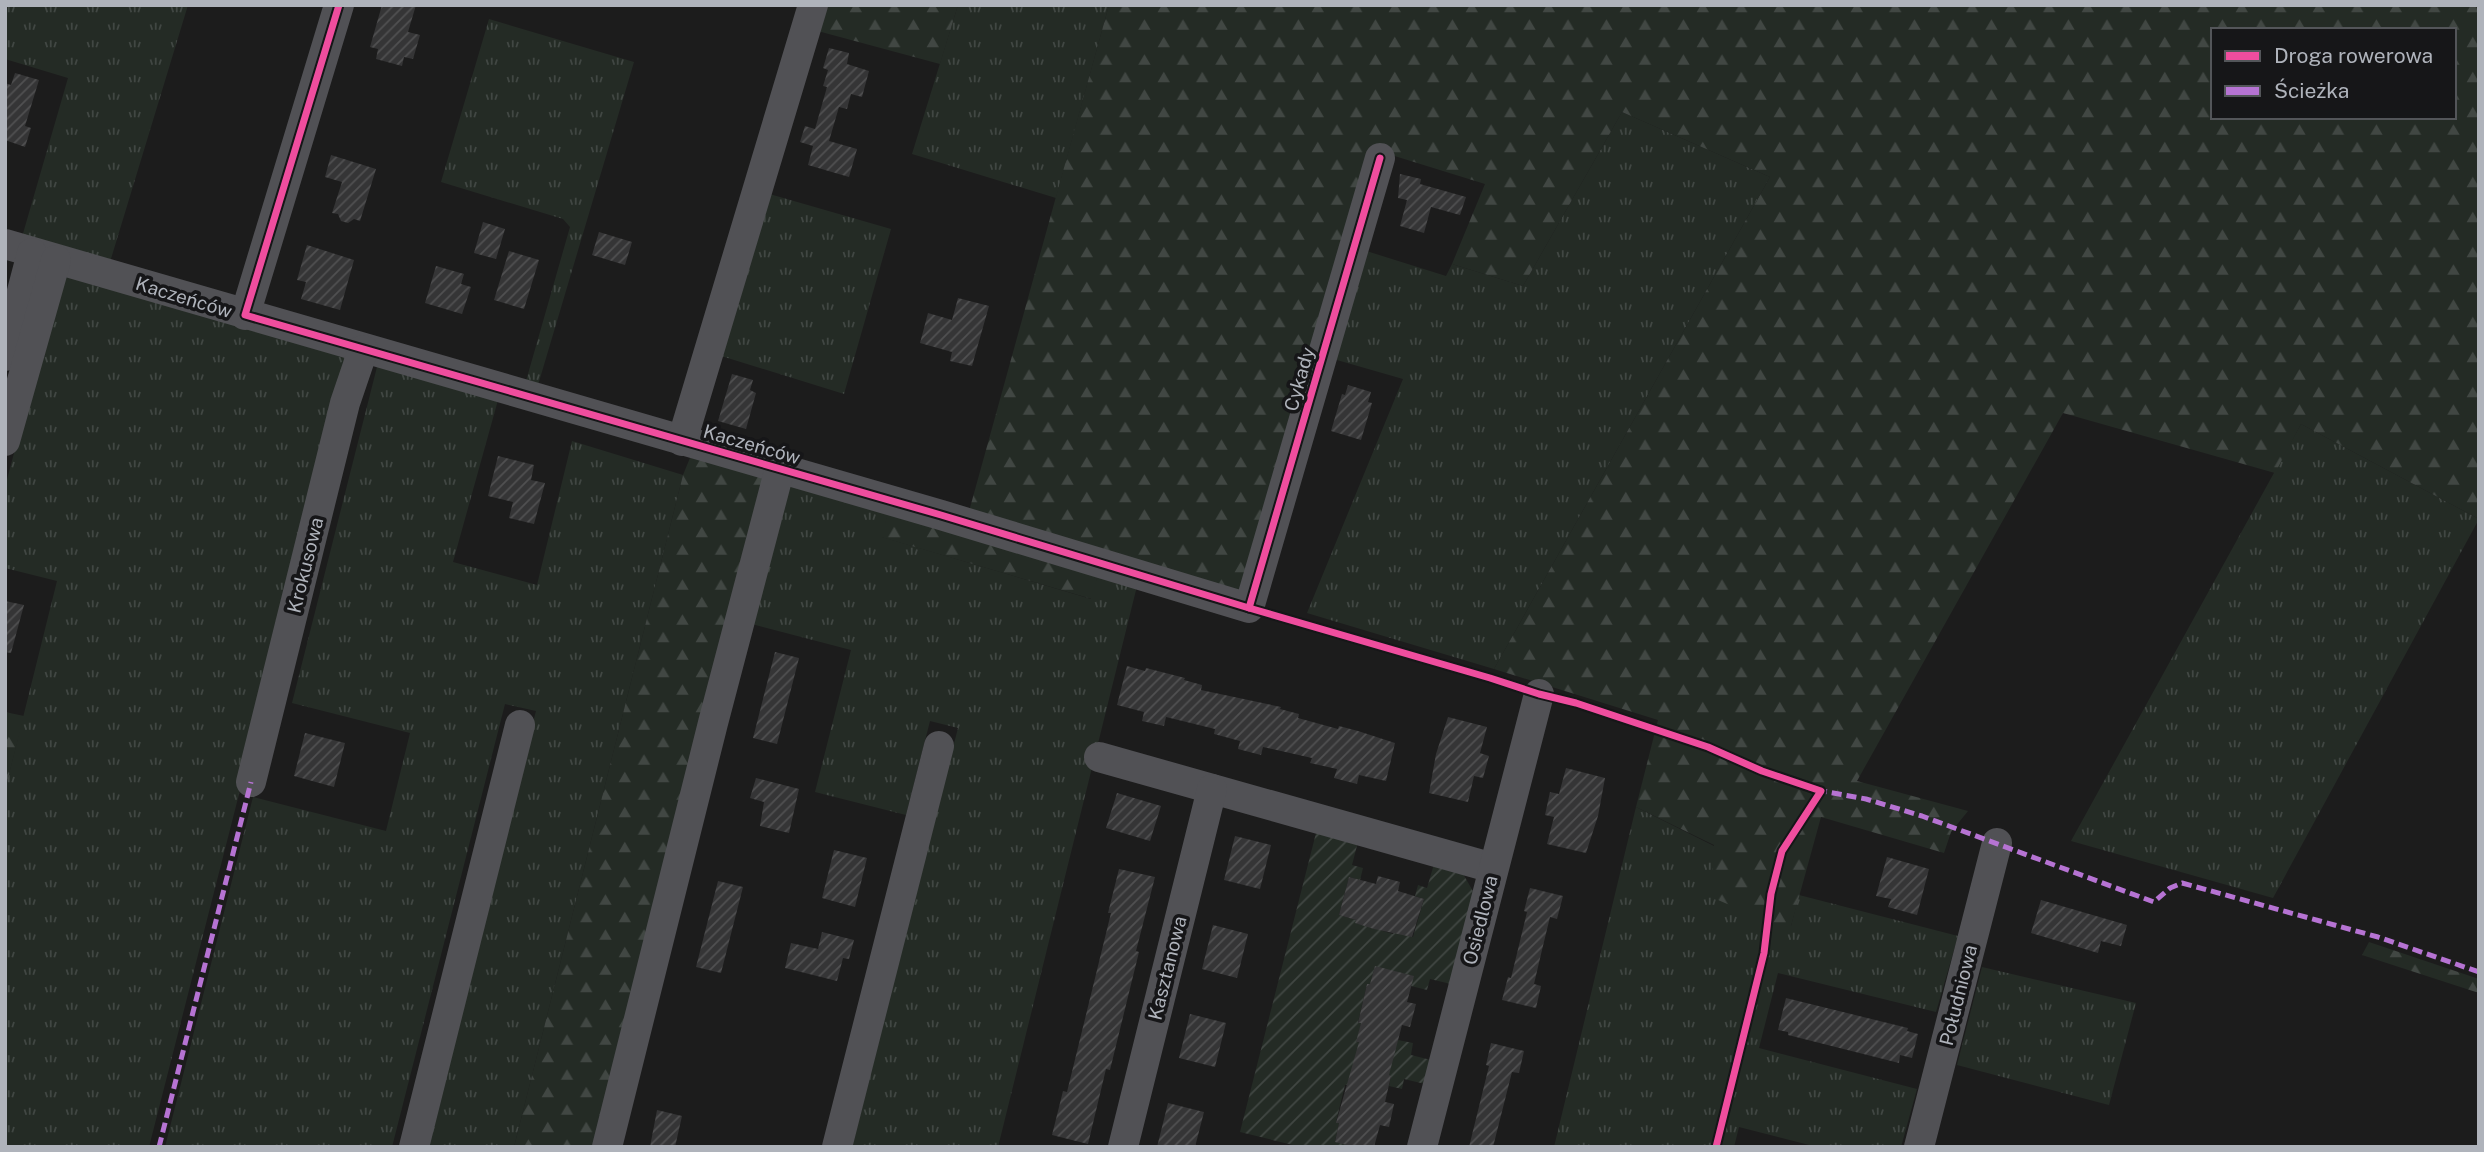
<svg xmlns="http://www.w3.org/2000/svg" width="2484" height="1152" font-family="'Public Sans',sans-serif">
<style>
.grass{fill:url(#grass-tufts)}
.forest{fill:url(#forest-firs);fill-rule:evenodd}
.garden{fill:url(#garden-furrows)}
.building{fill:url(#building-hatch)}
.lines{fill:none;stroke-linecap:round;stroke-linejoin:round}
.minor{stroke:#515155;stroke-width:30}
.quiet{stroke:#b673d3;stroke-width:5;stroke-dasharray:10 5;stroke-linecap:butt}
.cycleway-casing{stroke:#161618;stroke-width:11}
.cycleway{stroke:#ef4d9e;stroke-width:7}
.labels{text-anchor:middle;stroke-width:7;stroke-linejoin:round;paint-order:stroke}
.street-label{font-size:19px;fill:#afb3bb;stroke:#161618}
</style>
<defs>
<pattern id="grass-tufts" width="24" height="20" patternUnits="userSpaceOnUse" patternTransform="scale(1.75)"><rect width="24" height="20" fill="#242b25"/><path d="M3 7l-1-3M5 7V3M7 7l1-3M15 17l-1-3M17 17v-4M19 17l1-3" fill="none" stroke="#414743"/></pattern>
<pattern id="forest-firs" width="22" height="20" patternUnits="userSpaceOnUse" patternTransform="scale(1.75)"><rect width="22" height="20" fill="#242b25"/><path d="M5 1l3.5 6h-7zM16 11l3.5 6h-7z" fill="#414743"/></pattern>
<pattern id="garden-furrows" width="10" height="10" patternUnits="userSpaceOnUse" patternTransform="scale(1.75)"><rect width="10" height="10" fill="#242b25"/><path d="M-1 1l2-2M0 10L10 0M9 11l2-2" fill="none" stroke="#414743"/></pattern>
<pattern id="building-hatch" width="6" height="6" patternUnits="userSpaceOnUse" patternTransform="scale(1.75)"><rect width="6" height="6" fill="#353536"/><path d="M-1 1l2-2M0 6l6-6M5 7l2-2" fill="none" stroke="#505051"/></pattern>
</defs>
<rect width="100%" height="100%" fill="#1c1c1c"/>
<g class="grass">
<polygon points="5,5 188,5 110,262 22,237 68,78 5,59"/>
<polygon points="958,5 1109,5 1056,198 912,154"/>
<polygon points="489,19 634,62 538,385 526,381 570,227 563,219 441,182"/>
<polygon points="1622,112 1770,177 1494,669 1307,613 1403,379 1330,358 1360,249 1446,276 1452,264 1523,286"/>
<polygon points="766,193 891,229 844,394 718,355"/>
<polygon points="63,269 351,355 149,1147 5,1147 5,790 57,581 5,568 5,487"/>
<polygon points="378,363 498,400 453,562 537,585 572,441 683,475 514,1147 425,1147 536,711 505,704 392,1147 165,1147 253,797 386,831 410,733 292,703"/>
<polygon points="2301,424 2479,519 2273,898 2071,841"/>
<polygon points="783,476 890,505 882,537 1091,599 1099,570 1138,582 998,1147 852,1147 958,728 930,721 906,815 815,792 851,650 748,623"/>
<polygon points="1636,807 1714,846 1791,926 1799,895 1958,936 1936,1012 1778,973 1759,1048 1917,1089 1901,1147 1817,1147 1739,1127 1734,1147 1554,1147"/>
<polygon points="1982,967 2136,1003 2109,1105 1957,1065"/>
</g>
<g class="forest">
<polygon points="821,5 958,5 940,64 814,30"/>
<path d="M1109,5h1370v514l-178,-95 -26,49 -212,-60 -206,368 111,30 -17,21 -7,21 -123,-36 -30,109 -24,-5 -56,-24 3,-52 -78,-38 22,-87 -164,-51 276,-492 -148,-65 -99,174 -71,-22 33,-80 -113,-35 -125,446 -279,-80zM2213,30h241v87h-241z"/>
<polygon points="692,453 765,470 593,1147 514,1147 683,475"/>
<polygon points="890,505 1099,570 1092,599 881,537"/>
<polygon points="5,712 24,716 5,790"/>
<polygon points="2369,942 2479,979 2479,993 2362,955"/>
</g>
<polygon class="garden" points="1316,833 1358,842 1352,865 1363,868 1360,880 1349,877 1339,915 1356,920 1356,923 1393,934 1394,932 1413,937 1424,899 1415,896 1418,885 1427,888 1434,864 1462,872 1474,893 1451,984 1430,979 1427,990 1411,986 1413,976 1375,967 1370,984 1367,984 1358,1022 1361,1023 1357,1042 1394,1051 1398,1040 1413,1043 1411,1055 1431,1060 1425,1084 1404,1079 1402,1089 1389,1086 1391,1076 1353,1067 1348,1085 1345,1085 1336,1122 1339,1123 1335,1141 1354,1147 1301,1147 1240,1132"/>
<g class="building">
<polygon points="382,5 416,5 408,32 420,35 413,59 404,57 402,66 376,59 378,49 370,47"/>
<polygon points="829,48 849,53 847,64 869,71 862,97 851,94 847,109 839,107 829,141 857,149 849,177 808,165 813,146 800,142 805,126 815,129 827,87 823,86 828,70 823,68"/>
<polygon points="15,73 39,80 25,126 31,128 25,147 5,140 5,83 11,85"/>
<polygon points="331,155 376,169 360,221 354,219 348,223 341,221 338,214 332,213 342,182 325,177"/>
<polygon points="1400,174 1421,179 1420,184 1466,197 1460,215 1431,207 1424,233 1400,226 1407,200 1398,198"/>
<polygon points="483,222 505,229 496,259 474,253"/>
<polygon points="599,232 632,242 625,265 592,255"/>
<polygon points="307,245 354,260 340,310 301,299 306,282 297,280"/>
<polygon points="509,251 539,260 524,309 494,300"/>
<polygon points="436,266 464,274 461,284 471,287 462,314 425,303"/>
<polygon points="958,298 989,306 972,366 950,361 952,352 920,343 928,313 952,320"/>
<polygon points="732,374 753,380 750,390 756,393 746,429 718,421"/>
<polygon points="1348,385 1371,392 1368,402 1372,403 1361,440 1331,431 1342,394 1345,395"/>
<polygon points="498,456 534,465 531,480 545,483 534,524 509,518 513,502 488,496"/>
<polygon points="5,601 24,605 11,653 5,652"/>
<polygon points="775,652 799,658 777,744 753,738"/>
<polygon points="1127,666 1145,671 1146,668 1185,678 1184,680 1202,685 1201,690 1281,707 1280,709 1299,714 1298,718 1338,729 1339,726 1358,731 1395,743 1386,781 1359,775 1357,784 1334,778 1337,769 1310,763 1312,758 1263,747 1261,755 1238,749 1240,741 1214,734 1215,729 1166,717 1164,726 1142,721 1144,712 1117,705"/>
<polygon points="1448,717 1487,727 1480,753 1489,756 1483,778 1474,776 1468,802 1429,793 1436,754"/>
<polygon points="305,733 345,743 334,787 294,776"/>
<polygon points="1566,768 1605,778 1598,816 1586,853 1547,844 1554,817 1545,815 1550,792 1559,794"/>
<polygon points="756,778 799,789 789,833 760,826 764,802 750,798"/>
<polygon points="1117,793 1161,806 1150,841 1106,828"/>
<polygon points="1235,836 1271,845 1260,889 1224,880"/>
<polygon points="834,850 867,858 855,907 822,898"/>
<polygon points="1887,857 1929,869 1917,915 1888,907 1891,899 1876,896"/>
<polygon points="1119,869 1155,877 1136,951 1139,952 1110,1070 1106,1069 1088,1144 1052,1135 1063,1091 1067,1092 1111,913 1108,913"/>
<polygon points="1378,876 1400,882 1398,891 1424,899 1412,937 1374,929 1355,923 1356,920 1339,915 1349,877 1376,884"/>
<polygon points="718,881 743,887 721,973 696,967"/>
<polygon points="1530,888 1563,896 1557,919 1550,917 1542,950 1534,984 1541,986 1536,1008 1502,1000 1508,977 1511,978 1527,912 1524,911"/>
<polygon points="2041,900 2127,925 2121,946 2101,941 2098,953 2031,933"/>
<polygon points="1213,925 1248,934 1237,978 1202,969"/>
<polygon points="822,932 854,940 849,959 843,958 837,981 785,968 791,943 818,949"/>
<polygon points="1375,966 1414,976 1407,1002 1416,1004 1410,1027 1402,1025 1389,1075 1391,1076 1385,1102 1394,1104 1389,1127 1380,1125 1374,1147 1354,1147 1335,1142 1339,1123 1336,1123 1359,1042 1356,1042 1361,1023 1358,1023 1367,984 1370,984"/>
<polygon points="1786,998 1908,1028 1907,1031 1918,1034 1912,1058 1900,1055 1899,1063 1788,1035 1788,1032 1778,1030"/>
<polygon points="1190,1014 1226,1023 1215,1067 1179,1058"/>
<polygon points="1491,1043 1524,1051 1519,1073 1512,1072 1493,1147 1469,1147 1489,1066 1486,1065"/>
<polygon points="1168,1103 1204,1112 1195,1147 1157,1147"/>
<polygon points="657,1110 682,1116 675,1147 650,1147"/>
</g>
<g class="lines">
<g class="minor">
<polyline points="5,244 941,515 1249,608 1380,158"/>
<polyline points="245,315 339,5"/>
<polyline points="5,356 32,253"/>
<polyline points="5,441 56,260"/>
<polyline points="682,441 813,5"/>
<polyline points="1099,757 1493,868"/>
<polyline points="251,782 345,403 363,350"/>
<polyline points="414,1147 520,725"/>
<polyline points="607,1147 713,723 780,468"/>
<polyline points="837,1147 939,746"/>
<polyline points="1123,1147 1212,789"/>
<polyline points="1422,1147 1539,694"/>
<polyline points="1919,1147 1997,843"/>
</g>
<g class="quiet">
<polyline points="1817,790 1866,799 1922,816 2154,902 2170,888 2182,883 2378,937 2479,972"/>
<polyline points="159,1147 251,782"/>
</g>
<g class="cycleway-casing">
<g id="cycleway">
<polyline points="339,5 245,315 941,515 1249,608 1490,678 1539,694 1576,703 1708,747 1762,771 1821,791 1782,851 1771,894 1764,953 1716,1147"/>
<polyline points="1249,608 1380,158"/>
</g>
</g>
<use href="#cycleway" class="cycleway"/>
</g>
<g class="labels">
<g class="street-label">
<text transform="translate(184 297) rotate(17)" y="7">Kaczeńców</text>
<text transform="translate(1299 379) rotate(-74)" y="7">Cykady</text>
<text transform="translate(752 444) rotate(16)" y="7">Kaczeńców</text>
<text transform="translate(305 565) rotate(-76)" y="7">Krokusowa</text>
<text transform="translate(1480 920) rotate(-76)" y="7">Osiedlowa</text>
<text transform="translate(1167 968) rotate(-76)" y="7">Kasztanowa</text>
<text transform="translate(1958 995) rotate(-76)" y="7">Południowa</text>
</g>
</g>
<rect width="2484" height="1152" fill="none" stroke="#afb3bb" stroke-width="14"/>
<rect x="2211" y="28" width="245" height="91" fill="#161618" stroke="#535559" stroke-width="2"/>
<rect x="2225" y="51" width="35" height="10" fill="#ef4d9e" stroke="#535559" stroke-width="2"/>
<text x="2274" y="63" font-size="21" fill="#afb3bb">Droga rowerowa</text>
<rect x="2225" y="86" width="35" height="10" fill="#b673d3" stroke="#535559" stroke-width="2"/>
<text x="2274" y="98" font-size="21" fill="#afb3bb">Ścieżka</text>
</svg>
